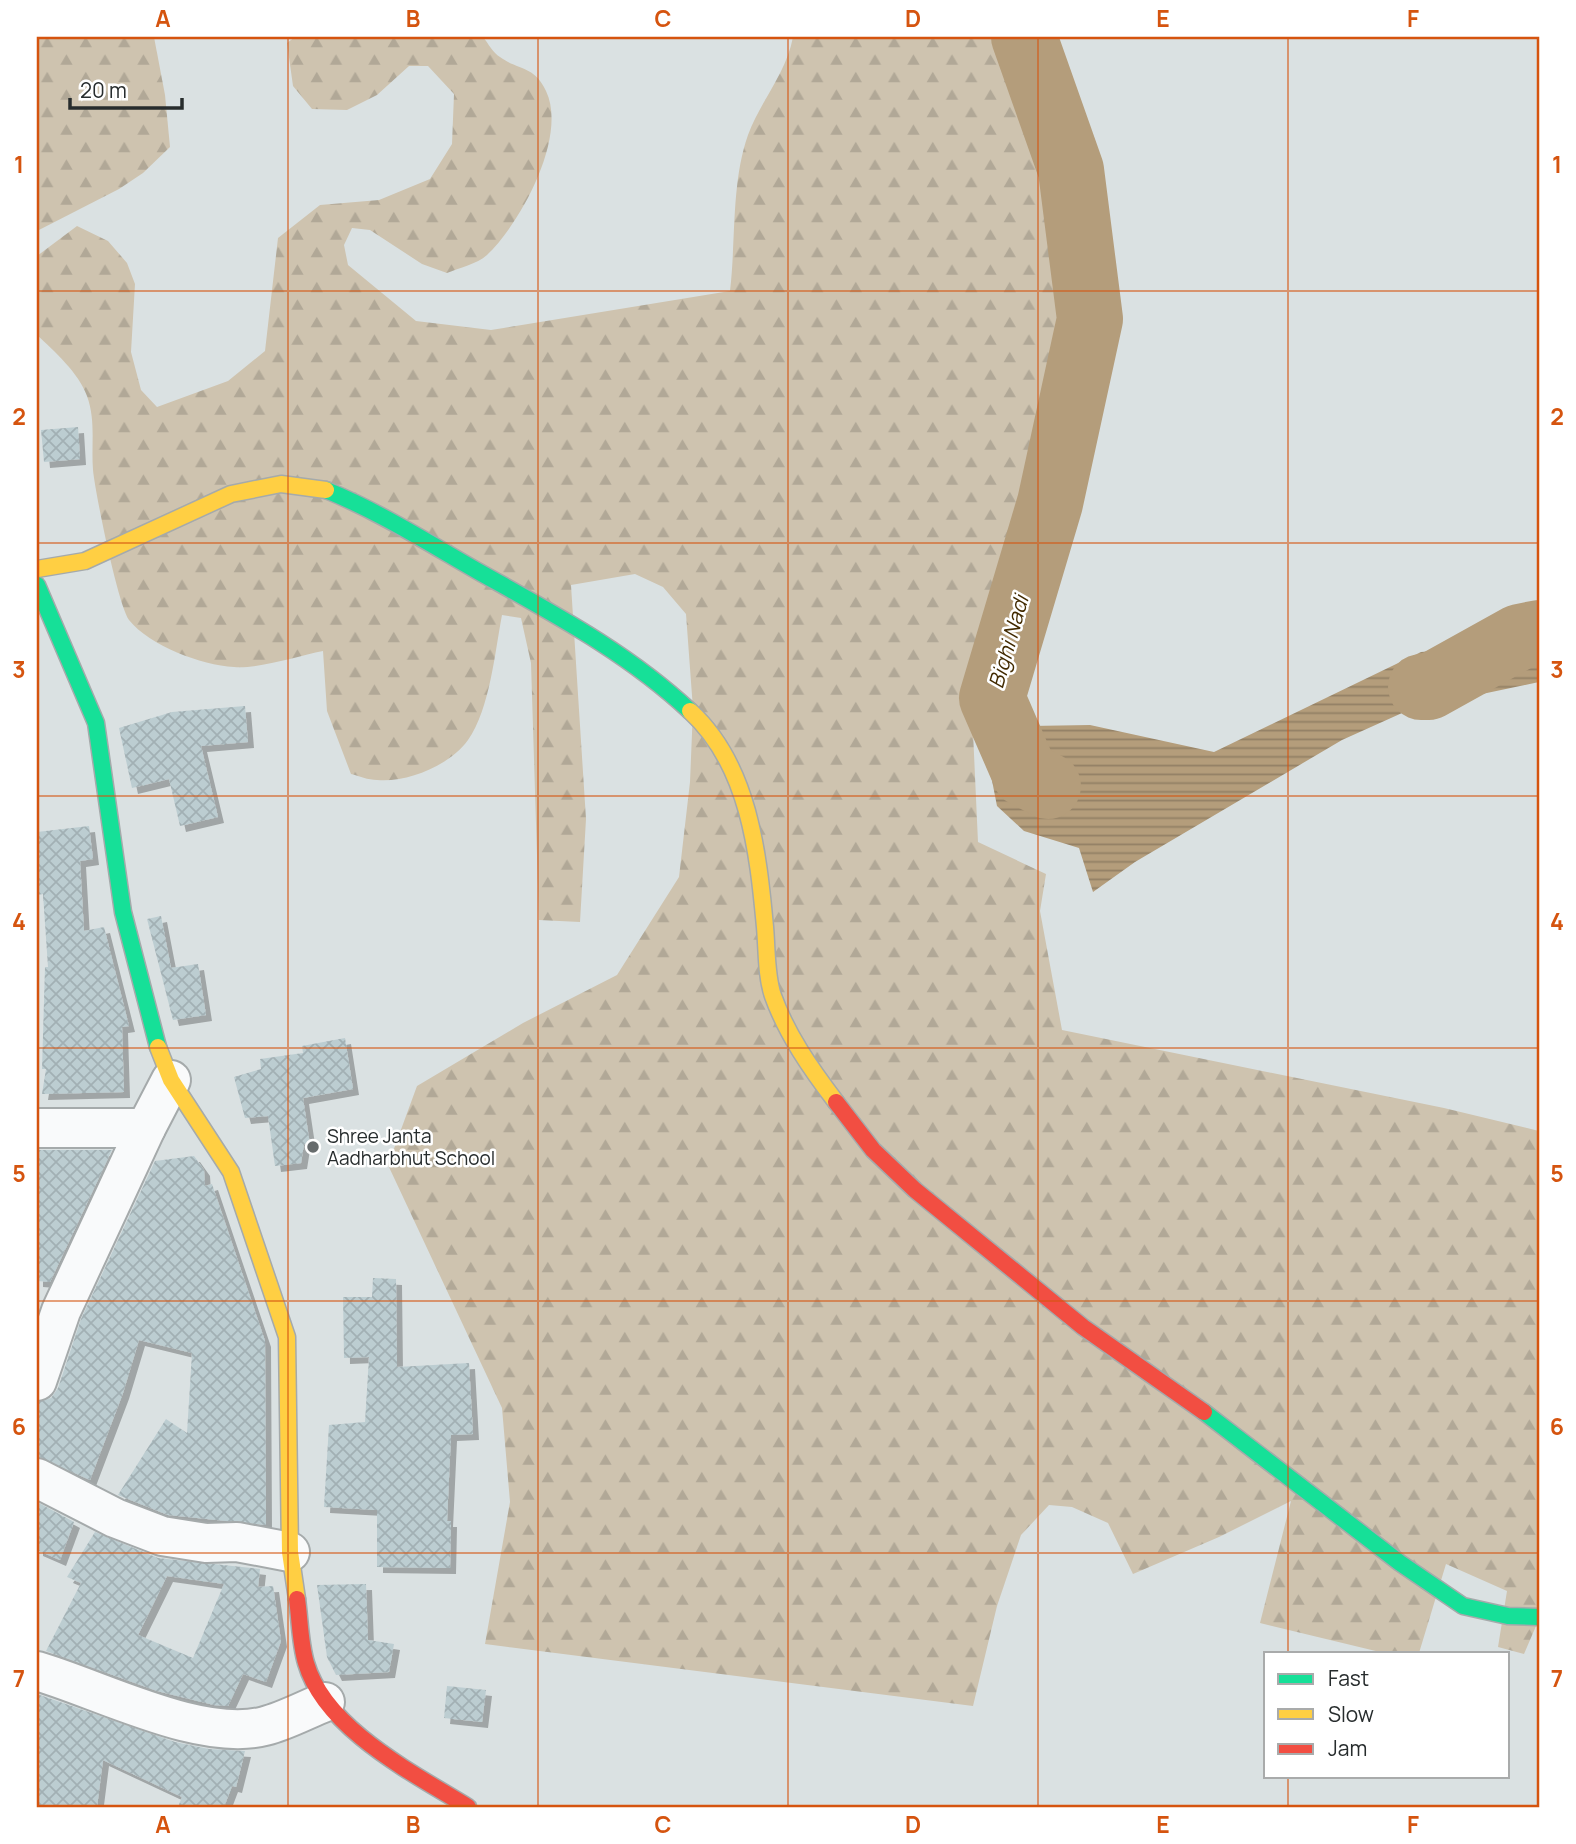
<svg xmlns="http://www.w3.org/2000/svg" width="1576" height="1844" font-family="Manrope,sans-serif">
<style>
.forest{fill:url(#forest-firs)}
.water{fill:url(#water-rules)}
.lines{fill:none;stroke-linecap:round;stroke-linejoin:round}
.river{stroke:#b49d7b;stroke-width:66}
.building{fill:url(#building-cross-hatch);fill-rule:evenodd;filter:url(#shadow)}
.street-casing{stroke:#a5aaab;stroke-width:42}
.fast-casing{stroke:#a5aaab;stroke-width:19}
.slow-casing{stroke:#a5aaab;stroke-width:19}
.jam-casing{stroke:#a5aaab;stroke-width:19}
.street{stroke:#f9fafb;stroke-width:38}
.fast{stroke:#16e098;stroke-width:16}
.slow{stroke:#ffcf43;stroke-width:16}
.jam{stroke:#f24e42;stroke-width:16}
.grid{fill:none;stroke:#d5540f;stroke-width:2;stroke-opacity:0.55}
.poi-dot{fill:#666b6c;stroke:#fff;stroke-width:2.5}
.labels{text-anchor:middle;stroke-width:5;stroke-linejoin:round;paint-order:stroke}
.poi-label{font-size:19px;fill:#272c2d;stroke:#fff;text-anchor:start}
.water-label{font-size:21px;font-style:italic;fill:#422a00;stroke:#fff}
.neatline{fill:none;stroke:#d5540f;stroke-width:2.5}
.grid-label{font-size:23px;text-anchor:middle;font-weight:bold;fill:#d5540f}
</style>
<defs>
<pattern id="forest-firs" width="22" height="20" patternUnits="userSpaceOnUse" patternTransform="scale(1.75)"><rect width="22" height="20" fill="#cec3af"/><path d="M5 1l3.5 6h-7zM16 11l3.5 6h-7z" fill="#b1a897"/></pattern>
<pattern id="water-rules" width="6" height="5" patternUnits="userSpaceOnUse" patternTransform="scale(1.75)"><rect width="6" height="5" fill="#b49d7b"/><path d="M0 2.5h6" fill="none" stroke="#928065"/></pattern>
<pattern id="building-cross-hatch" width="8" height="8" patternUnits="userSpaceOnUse" patternTransform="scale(1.75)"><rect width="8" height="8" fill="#bccdd1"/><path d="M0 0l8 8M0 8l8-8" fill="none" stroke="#a2b0b4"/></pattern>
<filter id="shadow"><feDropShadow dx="6" dy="6" stdDeviation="0" flood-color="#0004"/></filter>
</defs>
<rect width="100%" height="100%" fill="#dae1e2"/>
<g class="forest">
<polygon points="37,37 154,37 165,95 170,147 143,173 119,189 37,231"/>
<path d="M295,37h188c5,6 10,16 17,20 19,14 34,8 46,34 22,46 -26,133 -59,164 -10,9 -28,13 -40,18l-25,-9 -52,-34 -18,-2 -8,17 4,20 68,56 75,9 239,-39c6,-50 1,-108 18,-156 13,-35 38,-61 45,-98h224l47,135 19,90 6,72 -18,59 -39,104 -59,235 5,110 68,32 -6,37 22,119 382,78 95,23v488l-15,35 -26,-7 9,-56 -61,-27 -27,89h-35l-124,-30 31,-122 -72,36 -86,37 -25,-51 -36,-16 -23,-2 -28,30 -24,71 -24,100 -488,-62 25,-142 -8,-94 -114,-243 29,-79 106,-63 94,-48 62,-98 11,-95 3,-73 -7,-95 -23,-27 -28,-13 -64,11 15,234 -6,103 -41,-2 -8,-257 -10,-45 -19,-3c-7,36 -12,94 -34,125 -18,25 -60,43 -91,40 -9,0 -18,-4 -26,-6l-24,-63 -4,-60c-25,5 -64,18 -89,16 -33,-2 -84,-21 -105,-47 -11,-15 -34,-128 -36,-150 -2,-26 3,-49 -6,-74 -8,-23 -33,-45 -50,-61v-79l40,-30 31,15 19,22 8,21 -4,68 10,38 16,17 71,-26 37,-30 13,-113 42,-33 59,-5 51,-21 22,-35 2,-50 -26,-28h-19l-32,29 -30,15 -35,-1 -19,-23 -6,-43z"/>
</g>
<polygon class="water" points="1539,643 1539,682 1411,709 1342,740 1135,862 1093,892 1079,848 1024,831 997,806 978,709 1030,726 1090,725 1214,752 1421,652"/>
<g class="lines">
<g class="river">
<polyline points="1024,37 1071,170 1090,319 1050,503 992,698 1025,774 1048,786"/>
<polyline points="1421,687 1429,687 1519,637 1539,633"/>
</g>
</g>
<g class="building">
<polygon points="78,427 80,459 44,462 41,430"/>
<polygon points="245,706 248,742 201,746 218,817 180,826 169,779 132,788 119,728 172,712"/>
<polygon points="89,826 93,859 80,861 84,931 104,927 129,1026 122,1027 124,1092 42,1094 46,1069 42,1069 45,967 48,967 43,894 37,895 37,832"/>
<polygon points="161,916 171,968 198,964 206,1015 173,1020 147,919"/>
<polygon points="345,1038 353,1089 303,1098 310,1145 304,1144 301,1163 275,1166 268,1116 245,1118 234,1077 261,1069 260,1059 303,1053 302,1046"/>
<polygon points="37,1150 112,1150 50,1282 37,1281"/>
<polygon points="194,1156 204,1170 205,1186 212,1184 265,1341 266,1525 168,1515 118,1495 166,1419 187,1433 192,1353 139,1340 123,1393 90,1480 37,1456 37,1402 51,1398 58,1388 81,1319 155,1161"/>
<polygon points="373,1278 396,1279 397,1367 469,1363 473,1434 451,1435 447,1521 451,1521 450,1568 377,1567 377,1510 324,1507 329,1425 365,1422 369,1357 344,1358 343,1297 372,1297"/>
<polygon points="37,1502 74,1522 60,1560 37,1550"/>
<path d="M95,1532l63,26 102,11 -2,18 15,-1 8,55 -15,41 -23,-8 -15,32 -14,-1 -57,-14 -111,-40 35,-68 -14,-6zM167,1576l57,8 -31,74 -55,-23z"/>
<polygon points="366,1584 368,1640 394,1644 389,1672 336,1675 327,1657 317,1585"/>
<polygon points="447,1686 486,1690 482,1722 444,1718"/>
<polygon points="37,1694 175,1742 209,1749 245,1751 236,1787 232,1786 224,1807 178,1807 182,1797 103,1760 97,1807 37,1807"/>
</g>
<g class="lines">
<g class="street-casing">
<g id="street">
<polyline points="37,1128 146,1128 171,1080"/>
<polyline points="37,1381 61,1311 146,1128"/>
<polyline points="37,1478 115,1518 162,1536 206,1543 237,1542 290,1552"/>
<path d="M37,1671c62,18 164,72 228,55 20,-5 40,-16 60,-24"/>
</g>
</g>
<g class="fast-casing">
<g id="fast">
<path d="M326,490c54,22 104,54 155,83 73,41 147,80 209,138"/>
<polyline points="37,585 96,723 123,912 158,1047"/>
<polyline points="1204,1412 1400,1563 1463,1606 1508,1616 1539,1617"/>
</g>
</g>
<g class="slow-casing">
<g id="slow">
<polyline points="37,569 85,561 231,494 281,484 326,490"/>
<path d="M690,711c59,54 68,141 75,216 2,22 1,49 8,69 14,39 38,73 63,106"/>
<polyline points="158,1047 171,1080 231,1172 287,1337 290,1552 297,1599"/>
</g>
</g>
<g class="jam-casing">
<g id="jam">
<polyline points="836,1102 873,1150 915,1190 1083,1327 1204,1412"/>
<path d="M297,1599c3,21 3,44 9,64 19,66 107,110 162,144"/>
</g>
</g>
<use href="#street" class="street"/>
<use href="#fast" class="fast"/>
<use href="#slow" class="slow"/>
<use href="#jam" class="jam"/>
</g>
<path class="grid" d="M288,37v1770M538,37v1770M788,37v1770M1038,37v1770M1288,37v1616M37,291h1502M37,543h1502M37,796h1502M37,1048h1502M37,1301h1502M37,1553h1502M1288,1776v31"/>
<circle class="poi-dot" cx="313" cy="1147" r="7"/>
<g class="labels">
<g class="poi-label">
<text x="327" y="1143">Shree Janta<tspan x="327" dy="22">Aadharbhut School</tspan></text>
</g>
<g class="water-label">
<text transform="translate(1009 642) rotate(-74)" y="7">Bighi Nadi</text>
</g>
</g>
<rect width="1576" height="1844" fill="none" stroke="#ffffff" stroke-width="77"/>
<rect x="1264" y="1652" width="245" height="126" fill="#ffffff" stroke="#a9abab" stroke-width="2"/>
<rect x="1278" y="1674" width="35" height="10" fill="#16e098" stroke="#a9abab" stroke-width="2"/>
<text x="1328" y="1686" font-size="21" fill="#272c2d">Fast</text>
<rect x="1278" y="1709" width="35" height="10" fill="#ffcf43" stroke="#a9abab" stroke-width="2"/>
<text x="1328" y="1722" font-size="21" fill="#272c2d">Slow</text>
<rect x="1278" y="1744" width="35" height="10" fill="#f24e42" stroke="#a9abab" stroke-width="2"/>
<text x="1328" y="1756" font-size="21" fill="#272c2d">Jam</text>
<path d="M70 98v10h112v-10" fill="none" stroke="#272c2d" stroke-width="3.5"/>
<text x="80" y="98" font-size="21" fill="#272c2d" stroke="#ffffff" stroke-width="5" paint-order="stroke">20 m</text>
<rect x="38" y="38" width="1500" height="1768" class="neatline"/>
<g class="grid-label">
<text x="163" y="27">A</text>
<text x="413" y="27">B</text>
<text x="663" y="27">C</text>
<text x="913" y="27">D</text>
<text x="1163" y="27">E</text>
<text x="1413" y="27">F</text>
<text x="19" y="173">1</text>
<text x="1557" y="173">1</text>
<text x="19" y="425">2</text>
<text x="1557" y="425">2</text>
<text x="19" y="678">3</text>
<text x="1557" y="678">3</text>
<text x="19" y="930">4</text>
<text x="1557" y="930">4</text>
<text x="19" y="1182">5</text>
<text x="1557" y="1182">5</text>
<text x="19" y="1435">6</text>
<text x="1557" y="1435">6</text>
<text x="19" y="1687">7</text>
<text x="1557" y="1687">7</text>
<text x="163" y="1833">A</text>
<text x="413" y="1833">B</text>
<text x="663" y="1833">C</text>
<text x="913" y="1833">D</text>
<text x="1163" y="1833">E</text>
<text x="1413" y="1833">F</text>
</g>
</svg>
